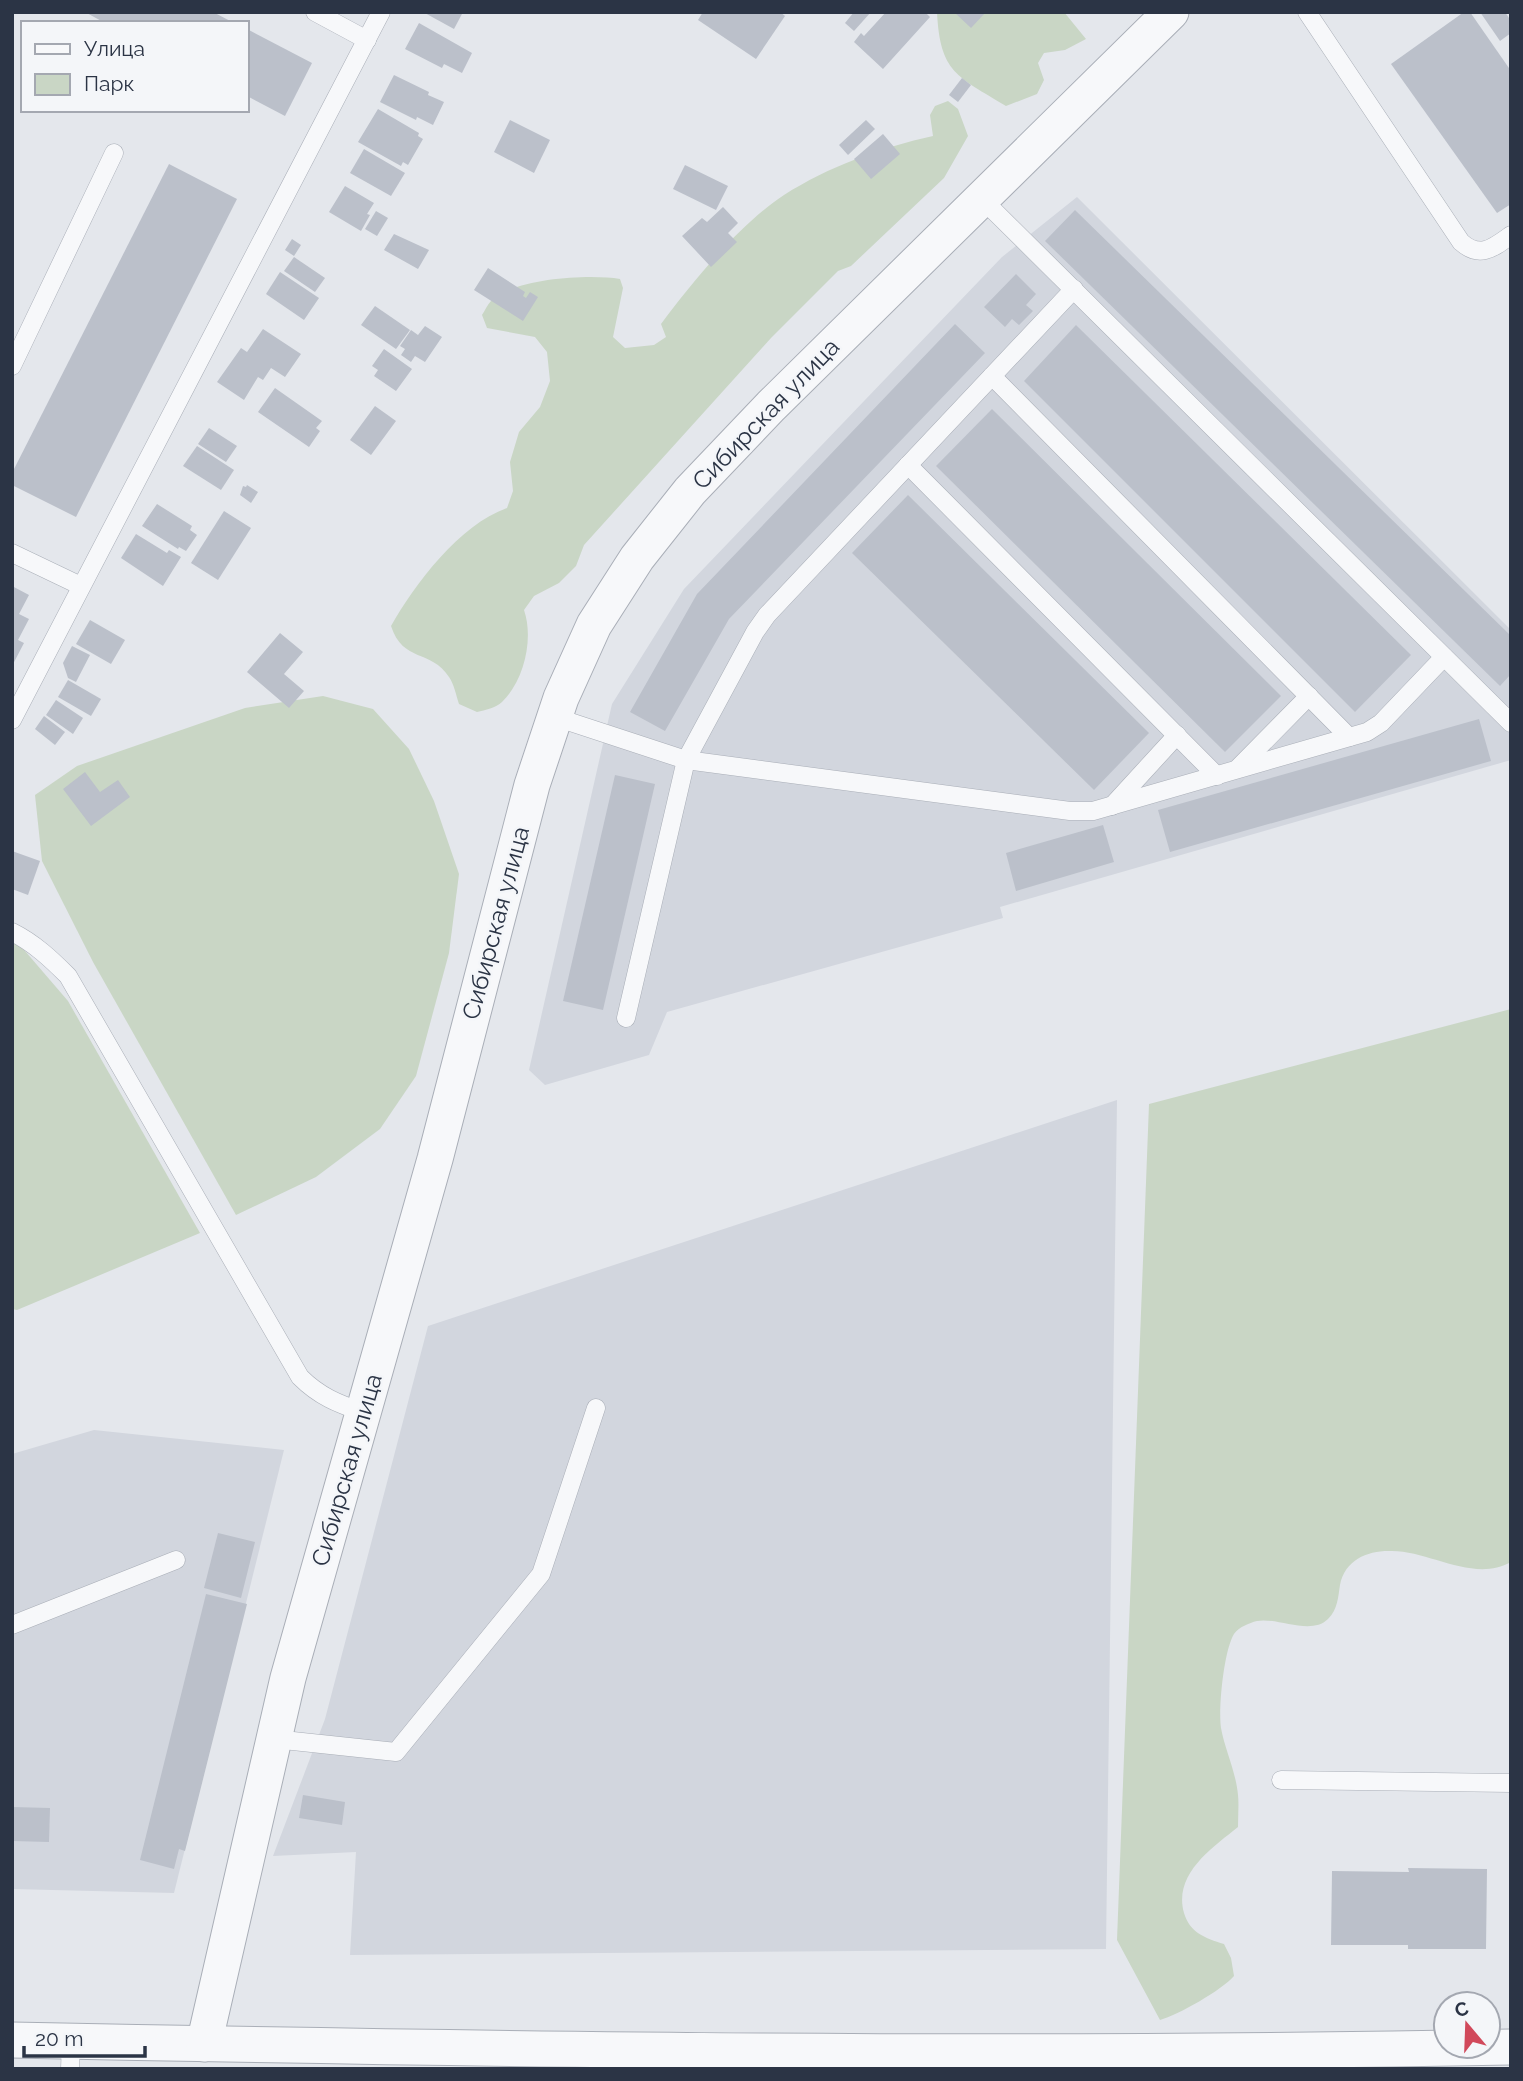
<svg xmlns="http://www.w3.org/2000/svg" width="1523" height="2081" font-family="Raleway,sans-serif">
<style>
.built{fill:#d2d6de}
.green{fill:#c9d6c5}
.building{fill:#bbc0ca}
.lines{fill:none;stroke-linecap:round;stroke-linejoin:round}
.service-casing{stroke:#a9aeb7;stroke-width:19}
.minor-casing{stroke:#a9aeb7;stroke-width:37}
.service{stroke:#f7f8fa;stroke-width:18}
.minor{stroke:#f7f8fa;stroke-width:35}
.labels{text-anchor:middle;stroke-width:5;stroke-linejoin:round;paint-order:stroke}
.street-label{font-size:24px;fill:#2b3445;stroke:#f4f6f9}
</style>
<rect width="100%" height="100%" fill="#e4e7ec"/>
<g class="built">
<polygon points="1077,197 1511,630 1511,760 1000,907 1003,918 667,1012 649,1055 545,1085 529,1070 612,704 684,589 1002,257"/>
<polygon points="1117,1100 1106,1949 350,1955 356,1852 273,1856 325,1719 428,1326"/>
<polygon points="94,1430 284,1450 174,1893 12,1889 12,1454"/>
</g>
<g class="green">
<path d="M937,12h127l22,27 -21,11 -21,3 -6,10 6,17 -7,14 -31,12c-49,-30 -66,-33 -69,-94z"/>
<path d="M948,101l10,8 10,27 -24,42 -93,88 -13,5 -67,67 -187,207 -8,21 -17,17 -25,13 -10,14c10,29 0,71 -22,92 -6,6 -17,8 -25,10l-18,-8c-3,-9 -5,-20 -10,-27 -18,-28 -46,-14 -58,-51 24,-42 68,-101 116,-118l6,-17 -3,-29 9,-30 21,-25 10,-26 -3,-29 -12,-15 -48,-9 -5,-13c3,-5 6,-11 9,-14 24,-23 98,-27 129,-22l3,9 -10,49 12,11 29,-3 12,-8 -5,-13c32,-43 79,-100 123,-129 44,-28 98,-48 149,-59l-3,-21 5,-9z"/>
<polygon points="323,696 373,709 409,749 434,801 459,874 449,953 416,1076 380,1129 316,1177 236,1215 93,962 42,861 35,795 77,766 245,708"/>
<polygon points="12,940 19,944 68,1001 200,1233 17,1310 12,1309"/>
<path d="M1511,1009v553c-37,21 -81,-11 -119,-11 -23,-1 -47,8 -52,34 -2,12 -2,24 -12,34 -17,17 -51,-2 -71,2 -8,2 -18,6 -23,13 -10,16 -16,74 -13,94 4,22 15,44 17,67 1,10 0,21 0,32 -26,21 -65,47 -54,86 6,20 21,25 40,31l7,14 3,18c-12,14 -56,39 -74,44l-43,-80 32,-836z"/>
</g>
<g class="building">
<polygon points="85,12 213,12 234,23 105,23"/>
<polygon points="423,12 463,12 454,29"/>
<polygon points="703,12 780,12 785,16 756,59 698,20"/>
<polygon points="854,12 871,12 854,31 845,23"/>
<polygon points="886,12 925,12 930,17 883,69 854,42 861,33 864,36"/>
<polygon points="954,12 986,12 971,28"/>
<polygon points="1464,12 1470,12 1511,71 1511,204 1497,213 1391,64"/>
<polygon points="1480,12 1505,12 1511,21 1511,33 1500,41"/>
<polygon points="419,23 472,53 462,73 444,64 442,68 405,49"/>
<polygon points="247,29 312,63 285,116 247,96"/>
<polygon points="394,75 429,92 428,95 444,102 433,125 417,117 416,120 380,102"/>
<polygon points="962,78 971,85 958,102 949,95"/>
<polygon points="378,109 419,133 418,136 423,139 408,165 403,162 401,166 358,142"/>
<polygon points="510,120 550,140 534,173 494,152"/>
<polygon points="866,120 875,129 848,155 839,145"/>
<polygon points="883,134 900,154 871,179 854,159"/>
<polygon points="364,149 405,173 391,196 350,173"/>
<polygon points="169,164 237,199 76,517 12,485 12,473"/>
<polygon points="685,165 728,186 716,210 673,189"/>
<polygon points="345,186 374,203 367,214 370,215 361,231 329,212"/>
<polygon points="723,207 738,223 728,233 737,242 711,267 682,236 702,218 707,222"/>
<polygon points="1075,210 1511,636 1511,674 1500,686 1045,241"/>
<polygon points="376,211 388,218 377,236 365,229"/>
<polygon points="394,234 429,250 418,269 384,250"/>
<polygon points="292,239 301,245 294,256 285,250"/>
<polygon points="294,257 325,278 315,292 284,271"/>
<polygon points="488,268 525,292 523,296 526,298 530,292 538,297 523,321 474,290"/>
<polygon points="280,272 319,298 304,320 266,294"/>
<polygon points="1016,274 1036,294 1026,305 1033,311 1019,325 1012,319 1005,327 984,307"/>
<polygon points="375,306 410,330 396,349 361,325"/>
<polygon points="955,324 985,353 729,619 665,731 630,712 697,594"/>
<polygon points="1076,325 1411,655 1355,712 1024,381"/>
<polygon points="425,326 442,337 425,362 415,356 411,362 401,355 405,349 400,346 411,330 418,335"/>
<polygon points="263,329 301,354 285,377 271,368 263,380 258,377 244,400 217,382 241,348 247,352"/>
<polygon points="384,349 412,369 396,391 374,376 378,370 372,366"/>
<polygon points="275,388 322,421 316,428 320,431 309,447 258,412"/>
<polygon points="375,406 396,421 371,455 350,440"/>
<polygon points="992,409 1281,696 1225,752 936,466"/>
<polygon points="209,428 237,446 226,462 198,444"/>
<polygon points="197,446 234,470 221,490 183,466"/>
<polygon points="247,485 258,492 251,503 240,495 243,486 246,487"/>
<polygon points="908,495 1149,733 1094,790 852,553"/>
<polygon points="157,504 192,526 190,530 197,535 186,551 179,547 178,549 142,526"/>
<polygon points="224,511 251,528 218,580 191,563"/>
<polygon points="136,534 167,553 169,550 181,557 163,586 121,558"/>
<polygon points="12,586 29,595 19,614 29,619 18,640 24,643 12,666"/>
<polygon points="90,620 125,640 111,664 76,644"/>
<polygon points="280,633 303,652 284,674 304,691 289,708 247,672"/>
<polygon points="72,646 90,655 76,682 68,678 63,663"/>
<polygon points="68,680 101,699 91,716 58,697"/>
<polygon points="56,700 83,718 73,734 46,715"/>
<polygon points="44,716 65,732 55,745 35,729"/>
<polygon points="1479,719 1491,761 1170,852 1158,810"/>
<polygon points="85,772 100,792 118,780 130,797 91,826 63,789"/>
<polygon points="615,775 655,784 603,1010 563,1001"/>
<polygon points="1103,825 1114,862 1016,891 1006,853"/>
<polygon points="12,851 40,861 28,895 12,889"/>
<polygon points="218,1533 255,1542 241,1598 204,1588"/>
<polygon points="206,1594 247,1604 185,1851 179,1849 174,1869 140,1860"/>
<polygon points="303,1795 345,1802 342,1825 299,1818"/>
<polygon points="12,1807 50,1808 49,1842 12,1841"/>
<polygon points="1408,1868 1487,1869 1486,1949 1408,1949 1408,1945 1331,1945 1332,1871 1409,1872"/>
</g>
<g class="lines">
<g class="service-casing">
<g id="service">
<polyline points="315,12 367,40"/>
<path d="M1307,12l154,230c19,17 32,6 50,-7"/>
<polyline points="982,199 1511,723"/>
<polyline points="12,366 114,153"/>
<polyline points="992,376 1349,737"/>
<polyline points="908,465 1217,776"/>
<polyline points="12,553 81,586"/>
<polyline points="555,717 686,760 1070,811 1093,811 1367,732 1381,723 1444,657"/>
<polyline points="12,720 381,12"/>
<polyline points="1239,767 1309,696"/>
<polyline points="1112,806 1177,735"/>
<path d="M12,932c22,11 39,27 56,44l232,401c19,19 38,27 63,35"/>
<polyline points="626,1018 686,760 755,632 767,615 1074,289"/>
<polyline points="12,1625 176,1560"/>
<polyline points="274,1739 396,1752 541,1574 596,1408"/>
<polyline points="1281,1780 1511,1783"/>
<polyline points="70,2069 71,2041"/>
</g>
</g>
<g class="minor-casing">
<g id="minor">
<path d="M12,2040c500,10 999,17 1499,7"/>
<polyline points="204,2044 288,1678 435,1159 532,785 561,698 594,625 637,558 690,491 771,406 1171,12"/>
</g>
</g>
<use href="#service" class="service"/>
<use href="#minor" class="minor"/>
</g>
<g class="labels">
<g class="street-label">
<text transform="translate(766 414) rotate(-46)" y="8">Сибирская улица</text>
<text transform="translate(496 923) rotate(-75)" y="8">Сибирская улица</text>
<text transform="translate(347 1470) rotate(-74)" y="8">Сибирская улица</text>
</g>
</g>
<rect width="1523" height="2081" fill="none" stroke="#2b3445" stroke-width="28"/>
<rect x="21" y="21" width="228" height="91" fill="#f4f6f9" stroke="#a4a8b1" stroke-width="2"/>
<rect x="35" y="44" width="35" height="10" fill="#f7f8fa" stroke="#a4a8b1" stroke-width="2"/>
<text x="84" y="56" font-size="21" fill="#2b3445">Улица</text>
<rect x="35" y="74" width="35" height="21" fill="#c9d6c5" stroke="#a4a8b1" stroke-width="2"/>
<text x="84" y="91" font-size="21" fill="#2b3445">Парк</text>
<g transform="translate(1467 2025) rotate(341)"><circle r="33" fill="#f4f6f9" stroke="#a4a8b1" stroke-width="2"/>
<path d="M0-5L12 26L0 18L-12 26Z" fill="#d1495b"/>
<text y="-10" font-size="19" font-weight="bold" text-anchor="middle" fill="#2b3445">С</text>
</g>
<path d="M24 2046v10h121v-10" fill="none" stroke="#2b3445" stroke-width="3.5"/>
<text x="35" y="2046" font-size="21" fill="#2b3445" stroke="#f4f6f9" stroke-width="5" paint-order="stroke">20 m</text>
</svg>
